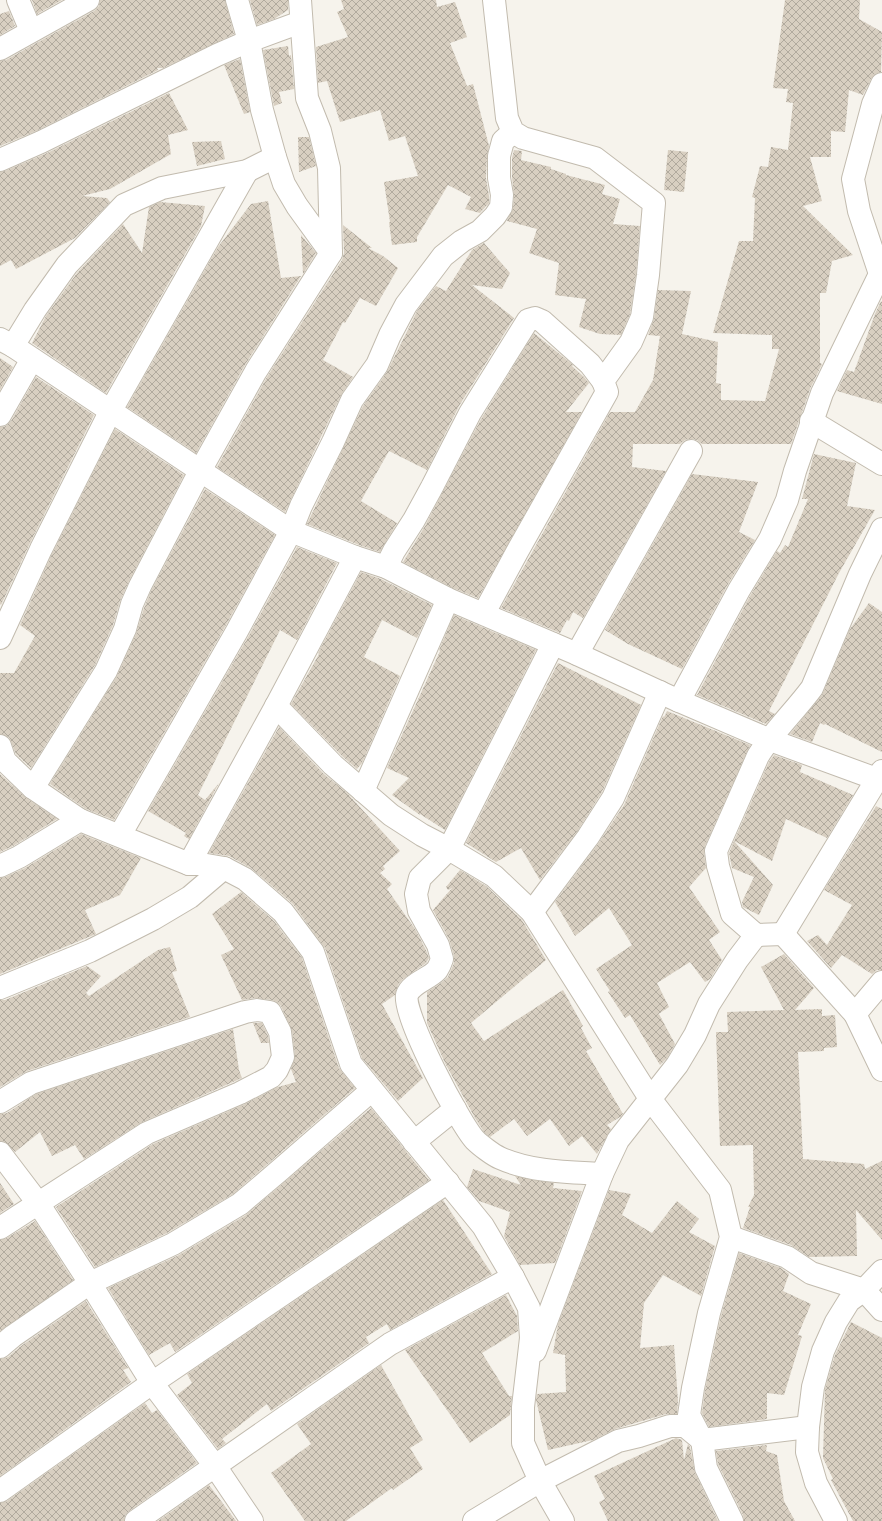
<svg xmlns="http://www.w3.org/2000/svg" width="882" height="1521" font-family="Arial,sans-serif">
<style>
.building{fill:url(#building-cross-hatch)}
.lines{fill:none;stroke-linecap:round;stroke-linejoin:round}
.street-casing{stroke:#c2bbae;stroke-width:24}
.street{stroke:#fff;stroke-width:22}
</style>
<defs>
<pattern id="building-cross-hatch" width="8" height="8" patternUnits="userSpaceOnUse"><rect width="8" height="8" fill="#d8cfc1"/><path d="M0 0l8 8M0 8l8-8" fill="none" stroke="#b1aa9e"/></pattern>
</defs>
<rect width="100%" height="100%" fill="#f6f3ec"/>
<g class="building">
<polygon points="32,0 62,0 37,14"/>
<polygon points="100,0 225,0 234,34 163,68 157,68 158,70 36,131 0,146 0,61 6,60 94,11 99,6"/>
<polygon points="250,0 288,0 288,10 274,19 257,25"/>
<polygon points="341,0 436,0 437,7 455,2 467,37 450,43 467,86 473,84 489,146 487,156 486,178 489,196 489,203 480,213 465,209 471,197 448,185 417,237 417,242 392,245 389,222 390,222 384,182 418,176 405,136 389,141 380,110 340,122 327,81 318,83 316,47 348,37 337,12 344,9"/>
<polygon points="785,0 860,0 859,19 882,32 881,72 875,74 871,79 863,95 849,90 845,132 831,131 831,157 810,157 822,201 803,206 853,255 832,261 826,293 820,293 820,363 822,364 810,389 791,444 702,444 697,440 691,439 685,440 680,444 633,444 632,467 666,471 583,618 573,612 569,621 567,620 560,633 501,608 610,412 635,412 653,380 660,336 648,335 654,319 658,290 691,291 682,334 718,342 716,383 721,384 721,400 765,401 779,349 772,349 772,335 713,333 739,241 753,241 755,198 752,197 760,166 768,167 771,147 788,150 793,103 786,102 788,89 773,88"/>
<polygon points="9,11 15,26 0,35 0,14"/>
<polygon points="288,46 289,56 291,55 294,89 279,92 282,103 274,106 263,50"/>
<polygon points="240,59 250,112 244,114 224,65"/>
<polygon points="169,93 188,130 168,135 171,154 110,189 82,196 107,198 110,202 75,238 16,269 11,260 0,266 0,172 5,171 47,153"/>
<polygon points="298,137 309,137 316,166 299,172"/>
<polygon points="221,141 225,159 197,166 192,142"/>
<polygon points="514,150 522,151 521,160 551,167 551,169 566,174 566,175 605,185 602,194 620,199 613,224 640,226 636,274 630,314 621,335 600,334 579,327 586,299 555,295 559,263 529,253 537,229 507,221 513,208 514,196 512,177 512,158"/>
<polygon points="668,150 688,152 684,192 664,190"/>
<polygon points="268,201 281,278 301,276 245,365 196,453 127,407 218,247 251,204"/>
<polygon points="160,202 205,206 201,226 106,393 32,343 46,316 77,273 123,224 142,253 149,207"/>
<polygon points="343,225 372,248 368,248 383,256 398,268 376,306 360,298 345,323 343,322 323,360 353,377 341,395 285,512 217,467 267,377 342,260 344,253"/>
<polygon points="301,235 316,253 303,274"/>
<polygon points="484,243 510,273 502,289 472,285 514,318 459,406 427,470 389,451 372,481 361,501 397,523 380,552 359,545 307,524 363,406 387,372 417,311 436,286 446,291 472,250"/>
<polygon points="881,301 882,302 882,404 837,391 847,370 854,372 875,314"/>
<polygon points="534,333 573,365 572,366 584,377 589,383 566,412 582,412 478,598 453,588 403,562 425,526 481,419"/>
<polygon points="0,358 13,367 0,390"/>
<polygon points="36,377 94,415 30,543 1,605 0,604 0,427 6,426 11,421"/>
<polygon points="115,429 184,475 129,581 120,601 113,625 95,665 31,768 16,754 9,737 0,734 0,673 14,673 35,636 20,625 52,554"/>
<polygon points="814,454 856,463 847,506 875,510 839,573 769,711 775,714 766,724 697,695 750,596 777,551 780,553 785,545 788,547 808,499 802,499"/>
<polygon points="692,474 758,482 739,532 755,540 728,584 682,669 628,644 605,630"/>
<polygon points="205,489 275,535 226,625 114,820 86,809 50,784 117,676 136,634 144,608 151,591"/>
<polygon points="297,547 337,563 297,640 280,630 198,795 205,800 219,783 189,839 184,836 186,833 148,811 248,637"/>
<polygon points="361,572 381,579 432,605 417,638 382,620 364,657 400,676 362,763 357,769 342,756 291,704 319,654 318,653"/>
<polygon points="869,603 882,612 882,752 825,724 824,725 820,723 812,742 790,734 822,695 850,629"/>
<polygon points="454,615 536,650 445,830 420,814 420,815 392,795 409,778 387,768 440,651 439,650"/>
<polygon points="558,663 641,705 602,792 578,830 540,880 521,848 496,862 466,843"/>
<polygon points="667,711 750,745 705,846 704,853 706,868 689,887 720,932 709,940 722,960 710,979 705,982 690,962 657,983 669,1007 657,1015 659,1014 675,1044 667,1058 660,1065 630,1015 625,1018 608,992 610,991 596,969 632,945 609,908 575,936 555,902 598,844 624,805 663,716 664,717"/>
<polygon points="279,727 324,774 347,793 400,851 383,866 385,869 380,873 392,884 387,889 415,929 426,950 429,958 426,963 403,979 398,985 395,995 382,1004 423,1078 398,1101 362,1058 325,948 293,904 251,868 229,856 209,853"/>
<polygon points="774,755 802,765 800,772 853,795 827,838 786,819 772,861 734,841 769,762"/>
<polygon points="0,774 26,798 57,819 13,846 0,852"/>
<polygon points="876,806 882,809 882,970 877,970 872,974 842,955 831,968 807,941 818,935 827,945 852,905 824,890"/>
<polygon points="81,834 141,858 120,895 85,910 96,934 0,974 0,878 5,877 25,868"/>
<polygon points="734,841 773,885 759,915 743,907 742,902 754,877 732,868 729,853"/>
<polygon points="460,870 486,886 522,920 546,960 471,1023 484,1041 563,990 583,1026 581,1028 592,1048 586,1051 623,1114 620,1117 607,1125 611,1129 597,1154 582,1136 569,1146 550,1119 527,1136 514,1119 490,1137 484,1132 475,1118 445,1063 427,1023 427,992 441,983 448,977 454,963 454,956 449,939 433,910 452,888 448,890 446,887"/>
<polygon points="241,892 274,921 302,958 339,1068 355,1088 233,1194 167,1233 95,1267 56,1207 153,1144 245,1104 278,1087 296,1082 291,1069 295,1056 292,1031 281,1006 277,1002 272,1000 255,998 242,1000 221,955 234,949 212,914"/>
<polygon points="170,947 177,971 172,972 190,1017 27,1071 0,1087 0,1000 5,1000 87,966 101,976 86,993 89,996 158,950"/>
<polygon points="784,954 814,988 795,1010 822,1009 822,1016 835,1015 837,1047 824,1048 824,1051 798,1052 803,1159 864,1164 865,1169 882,1161 882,1240 856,1210 857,1256 809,1257 791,1245 743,1228 750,1207 748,1207 754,1195 753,1145 720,1146 716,1032 728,1032 727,1012 784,1010 761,967"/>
<polygon points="253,1023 262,1023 268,1036 269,1043 261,1043"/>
<polygon points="233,1029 239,1070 242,1078 142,1122 84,1159 75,1145 52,1156 40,1132 15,1152 5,1142 0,1141 0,1114 7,1113 36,1094"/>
<polygon points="371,1108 429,1180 175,1352 170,1343 149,1355 108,1288 179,1255 246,1215"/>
<polygon points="473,1169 521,1185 515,1176 554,1183 553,1188 582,1191 555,1263 520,1265 504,1236 510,1212 479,1201 467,1187"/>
<polygon points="0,1183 14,1204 0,1213"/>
<polygon points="609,1190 631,1194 622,1215 652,1233 677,1201 699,1219 689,1232 715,1246 701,1296 663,1275 644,1303 640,1348 674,1345 678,1401 677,1414 666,1414 615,1429 593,1440 548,1450 536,1400 537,1394 566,1392 565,1355 553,1353 558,1324"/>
<polygon points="443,1200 492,1274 390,1330 387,1324 366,1337 369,1343 271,1411 267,1404 222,1439 226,1443 218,1449 177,1395 192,1383 187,1374"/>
<polygon points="35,1221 73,1280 0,1331 0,1240 7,1238"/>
<polygon points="739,1253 781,1268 789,1274 783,1291 811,1304 798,1335 802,1336 784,1395 767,1393 767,1419 709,1427 702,1413 705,1390 721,1316"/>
<polygon points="506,1295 517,1316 518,1331 482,1353 509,1396 512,1396 510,1415 470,1443 405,1350"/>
<polygon points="86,1301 128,1368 123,1370 131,1382 0,1476 0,1359 8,1357 21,1346"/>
<polygon points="851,1322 882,1338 882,1521 853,1521 831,1480 833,1479 823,1458 825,1389 835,1355"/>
<polygon points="381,1365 423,1440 410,1448 423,1469 393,1490 392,1488 346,1521 305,1521 271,1473 311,1444 297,1424"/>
<polygon points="145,1403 152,1413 157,1410 197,1463 129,1511 125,1515 124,1521 0,1521 0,1503 7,1501"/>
<polygon points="676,1438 682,1440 684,1460 688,1444 690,1447 695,1473 718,1521 608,1521 599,1502 605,1499 594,1476"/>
<polygon points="767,1445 766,1451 777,1455 784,1501 795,1521 744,1521 743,1515 718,1464 716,1451"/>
<polygon points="209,1485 236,1521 158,1521"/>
</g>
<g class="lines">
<g class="street-casing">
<g id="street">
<polyline points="18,0 31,31"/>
<polyline points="237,0 249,41 262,110 275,157 284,184 297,206 331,253"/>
<polyline points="0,49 88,0"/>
<polyline points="882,84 873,104 853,179 859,211 880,274 882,276"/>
<polyline points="0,160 41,142 217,55 249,41 301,22"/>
<polyline points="0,339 13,346 291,531 355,557 386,567 448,599 577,654 679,701 770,740 882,781"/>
<polyline points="13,346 35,310 67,265 124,205 162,188 247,171 275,157"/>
<polyline points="0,415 32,359"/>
<polyline points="811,421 882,464"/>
<polyline points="386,567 394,551 414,520 432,487 470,413 528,320 535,318 542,321 590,364 603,381"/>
<polyline points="484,613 517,552 607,392 603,381 631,342 642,317 648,275 654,203 595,158 523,138 513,132 507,118 494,0"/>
<polyline points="0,638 41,549 110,412 247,171"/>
<path d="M553,644l-104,205 -29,29 -4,16 3,17 19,34 4,14c-1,3 -3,8 -5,11 -8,9 -26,13 -30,25 -5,19 53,129 68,145 5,5 18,15 25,18 31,14 68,14 102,16"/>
<polyline points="577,654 691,451"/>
<polyline points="679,701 739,590 770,539 787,500 795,471 822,393 880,274"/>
<polyline points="276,706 333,765 391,815 422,835 449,849 494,876 532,912 651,1100 720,1190 731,1237 709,1313 693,1388 689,1415 702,1440 706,1468 732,1521"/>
<polyline points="0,746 5,761 33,788 80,820 189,864 201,864 224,868 245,879 283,912 313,952 351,1064 483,1226 513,1277 529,1308 531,1338 523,1407 523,1443 540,1481 563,1521"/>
<polyline points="33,788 106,671 125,629 132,604 140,586 200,471 256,371 331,253 329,168 320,131 307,98 300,0"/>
<polyline points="363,791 448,599"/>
<polyline points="120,835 237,631 291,531 301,506 333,442 352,400 377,365 390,335 406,305 443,256 462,241 480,231 495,216 501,207 502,195 499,178 499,156 503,141 513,132"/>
<polyline points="189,864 276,706 355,557"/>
<polyline points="0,866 19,857 80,820"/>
<polyline points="532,912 588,837 613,798 660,692"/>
<path d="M783,934l-27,1 -24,-21 -14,-48 -2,-15 42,-95c14,-23 37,-45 54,-68l48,-114 22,-45"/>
<polyline points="783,934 882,771"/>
<polyline points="783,934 855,1014"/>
<polyline points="882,982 855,1014 882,1070"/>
<polyline points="0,988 90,951 153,919 190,897 224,868"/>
<polyline points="0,1102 31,1083 245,1012 257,1010 270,1012 280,1032 283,1057 277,1070 271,1077 240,1093 147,1133 0,1228"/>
<polyline points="414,1142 455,1109"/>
<polyline points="0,1153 38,1203 90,1283 152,1383 215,1466 252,1521"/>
<polyline points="731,1237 787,1257 811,1273 864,1290 882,1310"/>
<polyline points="0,1347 13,1336 90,1283 173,1244 240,1204 280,1170 372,1090"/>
<polyline points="535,1351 602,1174 618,1140 677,1065 695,1035 709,1004 737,960 756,935"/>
<polyline points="0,1491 152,1383 448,1182"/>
<polyline points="136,1521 390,1344 513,1277"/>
<polyline points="474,1521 540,1481 618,1441 639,1436 670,1426 685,1426 702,1440 808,1427"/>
<polyline points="836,1521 816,1483 807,1452 808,1427 813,1387 823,1351 836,1322 849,1301 864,1290 882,1271"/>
</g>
</g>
<use href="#street" class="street"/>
</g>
</svg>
